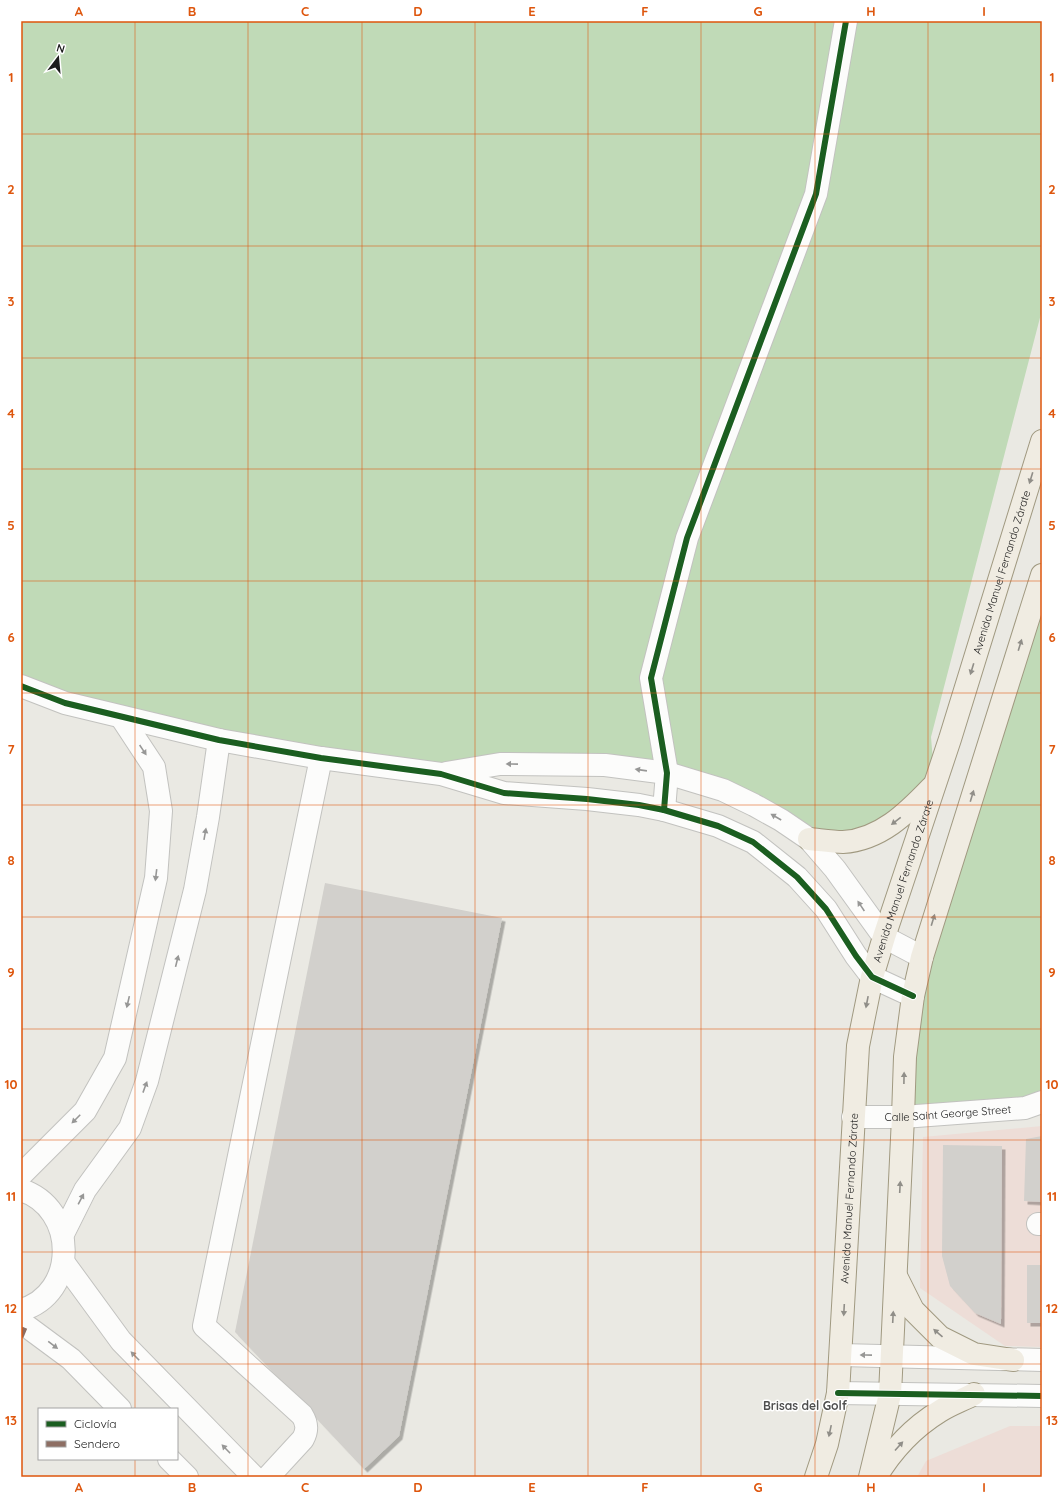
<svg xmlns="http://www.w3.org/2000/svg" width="1063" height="1498" font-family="Quicksand,sans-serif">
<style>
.commercial{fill:#edddd7}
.forest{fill:#c0dab7}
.building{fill:#d2d0cc;filter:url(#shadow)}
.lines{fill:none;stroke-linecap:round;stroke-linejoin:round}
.minor-casing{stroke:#c2c2bf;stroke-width:24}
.major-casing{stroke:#a09980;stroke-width:24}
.minor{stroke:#fcfcfb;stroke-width:22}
.major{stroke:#f0ece2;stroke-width:22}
.quiet{stroke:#8d6e63;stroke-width:5;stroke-dasharray:10 5;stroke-linecap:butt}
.cycleway-casing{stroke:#fff;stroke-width:8}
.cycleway{stroke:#1b5e20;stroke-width:6}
.oneway{fill:#908e88}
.oneway2{fill:#979796}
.grid{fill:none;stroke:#de560d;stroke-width:1;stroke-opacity:0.55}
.labels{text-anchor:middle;stroke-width:3;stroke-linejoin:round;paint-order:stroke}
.street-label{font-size:11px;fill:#1b1b1b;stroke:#fff}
.neighbourhood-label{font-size:12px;font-weight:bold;fill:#4e4e4e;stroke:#fff}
.neatline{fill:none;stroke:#de560d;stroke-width:1.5}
.grid-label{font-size:13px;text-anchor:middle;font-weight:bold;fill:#de560d}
</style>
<defs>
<filter id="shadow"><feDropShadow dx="3.5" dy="3.5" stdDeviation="0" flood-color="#0004"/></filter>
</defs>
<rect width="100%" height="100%" fill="#eae9e3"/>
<g class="commercial">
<polygon points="1042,1126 1042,1347 1005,1346 920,1288 923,1137"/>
<polygon points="1010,1426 1042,1426 1042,1477 917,1477 926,1461"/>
</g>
<g class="forest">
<polygon points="21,21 1042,21 1042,310 931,737 935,785 842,842 667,773 441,774 321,758 21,686"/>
<polygon points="1042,598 1042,1102 903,1117 922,957"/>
</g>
<g class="building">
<polygon points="325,883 502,918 399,1436 364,1469 235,1332"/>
<polygon points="1042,1136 1042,1202 1024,1201 1026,1139"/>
<polygon points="943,1145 1002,1146 1001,1324 975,1313 950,1286 942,1256"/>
<rect x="1027" y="1265" width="15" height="58"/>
</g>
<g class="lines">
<g class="minor-casing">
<g id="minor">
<polyline points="21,686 65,703 219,740 321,758 441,774 504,793 587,799 639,805 664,810 718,826 753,842 797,877 826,909 856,956 872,977 913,996"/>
<polyline points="446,773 500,764 605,765 667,773 723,790 754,805 781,820 809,839 835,869 884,937 922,957"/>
<polyline points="664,810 667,773 651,678 687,538 816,194 846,21"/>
<path id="s1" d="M853,1117h50l122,-9 17,-6"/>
<polyline points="21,1175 85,1111 115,1058 156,878 161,811 154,767 121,717"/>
<path d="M21,1190c57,18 57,104 0,120"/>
<polyline points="1038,1224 1042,1224"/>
<polyline points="63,1234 85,1190 130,1128 147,1081 195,890 208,817 219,740"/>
<polyline points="64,1263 121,1341 254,1477"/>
<polyline points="21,1322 71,1359 120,1409"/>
<polyline points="841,1355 1042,1360"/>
<polyline points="838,1393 1042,1396"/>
<polyline points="169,1459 187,1477"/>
<path d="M268,1477l35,-38c5,-9 4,-16 -1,-24l-98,-89 117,-568"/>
</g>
</g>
<g class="major-casing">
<g id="major">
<path d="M809,839c11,1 23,3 34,3 37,-2 64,-29 88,-54"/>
<polyline points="896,1276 913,1310 940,1337 974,1354 1013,1360"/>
<path id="s2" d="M816,1477l11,-33 11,-51 20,-347 14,-69 12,-40 66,-198 92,-298"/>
<polyline points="870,1477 890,1394 903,1117 905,1057 913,996 922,957 1042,575"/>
<path d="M876,1477c16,-27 38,-50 64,-66 11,-7 23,-11 34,-17"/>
</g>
</g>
<use href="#minor" class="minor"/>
<use href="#major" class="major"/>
<polyline class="quiet" points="21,1337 26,1325"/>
<g class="cycleway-casing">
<g id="cycleway">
<polyline points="21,686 65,703 219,740 321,758 441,774 504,793 587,799 639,805 664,810 718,826 753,842 797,877 826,909 856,956 872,977 913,996"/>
<polyline points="664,810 667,773 651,678 687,538 816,194 846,21"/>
<polyline points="838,1393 1042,1396"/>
</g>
</g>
<use href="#cycleway" class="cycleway"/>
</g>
<defs><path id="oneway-solid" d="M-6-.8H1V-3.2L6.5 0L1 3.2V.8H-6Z"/></defs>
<g class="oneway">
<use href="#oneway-solid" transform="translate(1031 478) rotate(107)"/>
<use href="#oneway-solid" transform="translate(1020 645) rotate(-73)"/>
<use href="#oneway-solid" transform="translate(972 669) rotate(107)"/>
<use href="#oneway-solid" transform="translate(972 796) rotate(-73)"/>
<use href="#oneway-solid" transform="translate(896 821) rotate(142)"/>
<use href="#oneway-solid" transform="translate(933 920) rotate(-73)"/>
<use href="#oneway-solid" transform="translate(867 1002) rotate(101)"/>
<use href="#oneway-solid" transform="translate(904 1078) rotate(-89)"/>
<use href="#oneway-solid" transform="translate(900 1187) rotate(-87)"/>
<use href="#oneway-solid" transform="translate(844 1310) rotate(93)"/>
<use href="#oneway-solid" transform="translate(893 1317) rotate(-87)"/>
<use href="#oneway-solid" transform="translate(938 1333) rotate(-139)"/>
<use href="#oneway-solid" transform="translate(830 1431) rotate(102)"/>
<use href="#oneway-solid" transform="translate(899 1446) rotate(-48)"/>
</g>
<g class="oneway2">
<use href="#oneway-solid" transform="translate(143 750) rotate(56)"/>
<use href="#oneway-solid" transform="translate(512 764) rotate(-179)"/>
<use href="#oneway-solid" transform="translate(641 770) rotate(-172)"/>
<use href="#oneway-solid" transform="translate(776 817) rotate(-150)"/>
<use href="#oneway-solid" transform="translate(205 834) rotate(-80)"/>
<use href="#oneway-solid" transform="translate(156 875) rotate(97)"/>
<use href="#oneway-solid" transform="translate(861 906) rotate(-124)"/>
<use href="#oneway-solid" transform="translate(177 961) rotate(-76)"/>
<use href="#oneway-solid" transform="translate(128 1002) rotate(103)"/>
<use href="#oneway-solid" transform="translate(145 1087) rotate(-70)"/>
<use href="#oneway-solid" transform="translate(76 1119) rotate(135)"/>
<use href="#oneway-solid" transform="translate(81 1199) rotate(-62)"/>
<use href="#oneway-solid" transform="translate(53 1345) rotate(37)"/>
<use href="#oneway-solid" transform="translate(866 1355) rotate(-179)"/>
<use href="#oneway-solid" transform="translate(135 1356) rotate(-134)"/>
<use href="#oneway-solid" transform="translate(226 1449) rotate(-134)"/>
</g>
<path class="grid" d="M135,21v1388M248,21v1456M362,21v1456M475,21v1456M588,21v1456M701,21v1456M815,21v1456M928,21v1456M21,134h1021M21,246h1021M21,358h1021M21,469h1021M21,581h1021M21,693h1021M21,805h1021M21,917h1021M21,1029h1021M21,1140h1021M21,1252h1021M21,1364h1021M135,1459v18"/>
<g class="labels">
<g class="street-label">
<text dy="4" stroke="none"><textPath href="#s2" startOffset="930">Avenida Manuel Fernando Zárate</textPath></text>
<text dy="4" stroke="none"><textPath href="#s2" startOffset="606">Avenida Manuel Fernando Zárate</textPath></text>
<text dy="4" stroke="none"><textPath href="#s1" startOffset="95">Calle Saint George Street</textPath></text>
<text dy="4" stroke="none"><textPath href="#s2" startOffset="282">Avenida Manuel Fernando Zárate</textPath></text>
</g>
<g class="neighbourhood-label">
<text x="805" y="1410">Brisas del Golf</text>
</g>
</g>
<rect width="1063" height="1498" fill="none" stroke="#ffffff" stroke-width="44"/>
<rect x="38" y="1408" width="140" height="52" fill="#ffffff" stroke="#a4a4a4"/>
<rect x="46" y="1421" width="20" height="6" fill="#1b5e20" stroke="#a4a4a4"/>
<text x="74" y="1428" font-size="12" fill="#1b1b1b">Ciclovía</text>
<rect x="46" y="1441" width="20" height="6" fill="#8d6e63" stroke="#a4a4a4"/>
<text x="74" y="1448" font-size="12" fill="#1b1b1b">Sendero</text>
<g transform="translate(58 58) rotate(16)" stroke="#ffffff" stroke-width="3" paint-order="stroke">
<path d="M0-3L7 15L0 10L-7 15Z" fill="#1b1b1b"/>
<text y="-6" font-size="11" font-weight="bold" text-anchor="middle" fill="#1b1b1b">N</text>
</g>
<rect x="22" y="22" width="1019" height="1454" class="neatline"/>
<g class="grid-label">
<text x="79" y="16">A</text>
<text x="192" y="16">B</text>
<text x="305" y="16">C</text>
<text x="418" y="16">D</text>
<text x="532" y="16">E</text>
<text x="645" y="16">F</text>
<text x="758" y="16">G</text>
<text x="871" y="16">H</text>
<text x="984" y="16">I</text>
<text x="11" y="82">1</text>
<text x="1052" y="82">1</text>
<text x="11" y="194">2</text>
<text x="1052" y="194">2</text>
<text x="11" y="306">3</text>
<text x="1052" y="306">3</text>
<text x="11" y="418">4</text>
<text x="1052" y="418">4</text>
<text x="11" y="530">5</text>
<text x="1052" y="530">5</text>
<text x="11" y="642">6</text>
<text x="1052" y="642">6</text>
<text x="11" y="754">7</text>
<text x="1052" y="754">7</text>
<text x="11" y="865">8</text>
<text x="1052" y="865">8</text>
<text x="11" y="977">9</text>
<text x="1052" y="977">9</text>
<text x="11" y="1089">10</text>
<text x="1052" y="1089">10</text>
<text x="11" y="1201">11</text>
<text x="1052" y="1201">11</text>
<text x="11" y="1313">12</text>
<text x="1052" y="1313">12</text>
<text x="11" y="1425">13</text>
<text x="1052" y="1425">13</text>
<text x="79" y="1492">A</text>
<text x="192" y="1492">B</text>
<text x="305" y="1492">C</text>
<text x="418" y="1492">D</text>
<text x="532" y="1492">E</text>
<text x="645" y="1492">F</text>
<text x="758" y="1492">G</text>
<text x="871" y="1492">H</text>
<text x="984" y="1492">I</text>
</g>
</svg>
